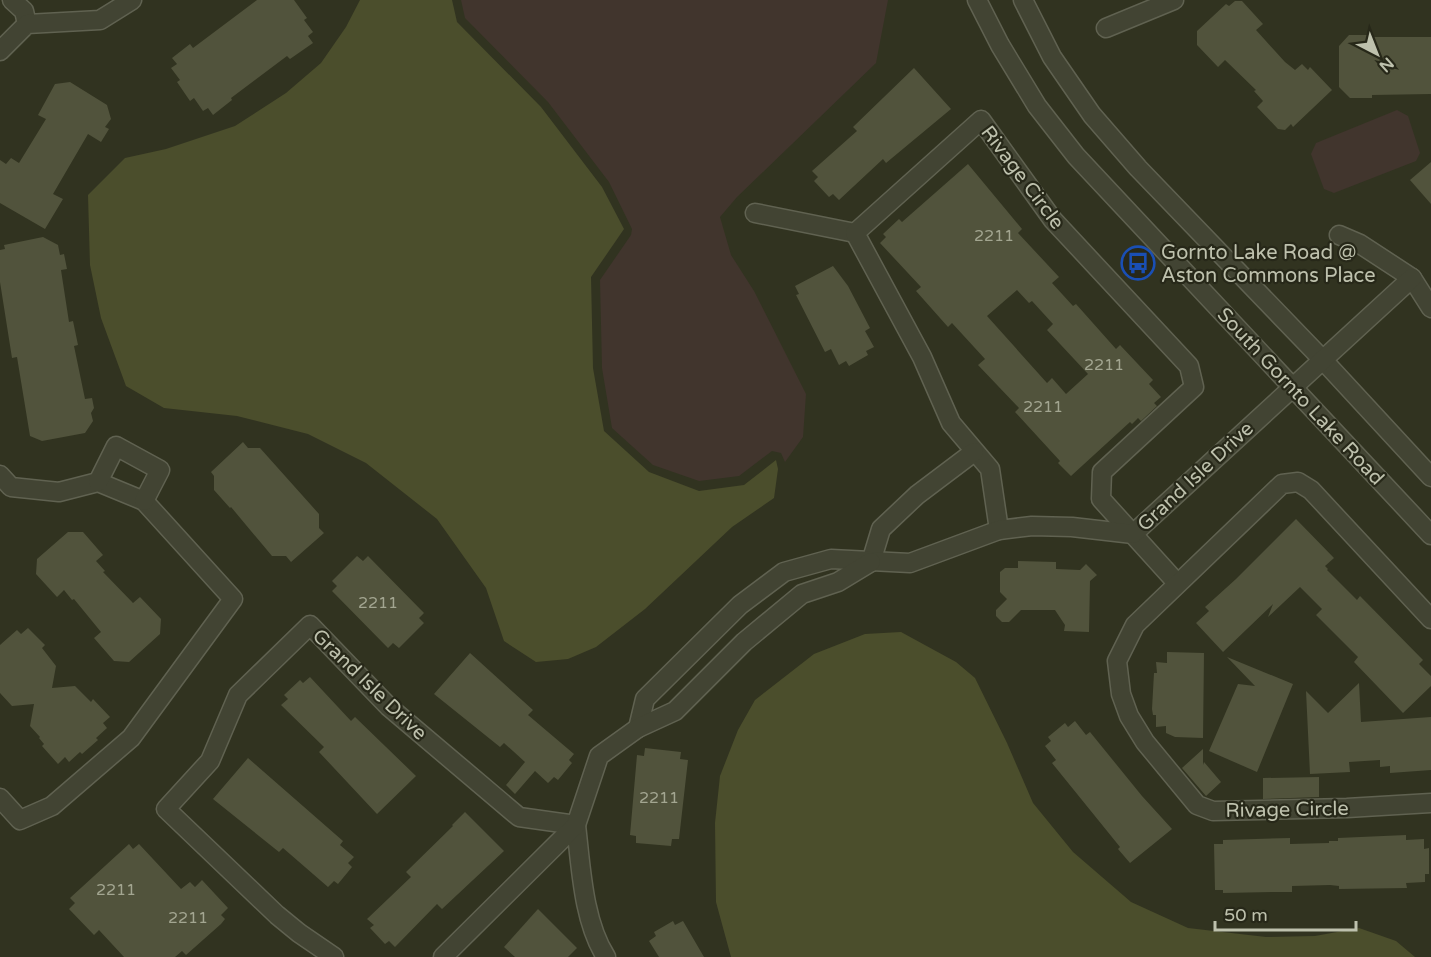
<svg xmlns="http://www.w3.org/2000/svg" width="1431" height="957" font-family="'Varela Round',sans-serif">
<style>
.green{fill:#41352d}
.water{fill:#4b4e2c}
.building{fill:#51533c;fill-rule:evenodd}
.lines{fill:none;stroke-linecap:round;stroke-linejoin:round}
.minor-casing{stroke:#606251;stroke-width:21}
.minor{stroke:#424433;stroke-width:18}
.labels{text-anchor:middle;stroke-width:4.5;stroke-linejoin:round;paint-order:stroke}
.number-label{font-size:16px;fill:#a3a691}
.street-label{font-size:20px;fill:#bec1ad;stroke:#272819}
.poi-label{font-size:20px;fill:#bec1ad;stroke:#272819;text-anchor:start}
</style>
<rect width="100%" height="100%" fill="#313320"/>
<g class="green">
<polygon points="461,0 888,0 876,63 737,197 720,217 731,255 754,291 806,394 803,437 785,462 781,453 772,451 739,476 699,481 653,465 612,428 602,368 600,280 631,235 632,229 609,182 548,102 465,18"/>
<polygon points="1397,110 1408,116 1420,153 1416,161 1334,193 1324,189 1311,154 1316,143"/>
</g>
<g class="water">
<polygon points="360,0 452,0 457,22 541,107 602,187 624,229 591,277 593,368 604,431 649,472 699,491 744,485 776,460 778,469 774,498 732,527 645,609 596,647 568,659 536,662 504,641 486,588 437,519 366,463 308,434 237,416 164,408 126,386 101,318 90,265 88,195 125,158 166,149 235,126 286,93 321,63 346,27"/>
<polygon points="901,632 956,662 975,678 1007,743 1033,803 1073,852 1131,902 1188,928 1266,937 1315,936 1359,928 1396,941 1415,957 731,957 716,902 715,823 720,776 738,730 755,700 814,654 865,634"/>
</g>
<g class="building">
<polygon points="257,0 294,0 307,18 304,20 313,32 308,36 313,43 290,59 287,56 231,98 232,100 213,115 208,108 203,111 194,98 190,101 177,82 180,80 171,68 177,64 172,58 190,44 193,48"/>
<polygon points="1235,1 1242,1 1263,24 1256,30 1285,62 1295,70 1302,64 1308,70 1310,67 1332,90 1293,127 1291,124 1285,130 1278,129 1257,107 1263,101 1254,91 1256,90 1225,60 1218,67 1197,45 1197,31 1226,4 1229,6"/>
<polygon points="1349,35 1371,35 1371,37 1431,37 1431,94 1372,95 1372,98 1350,98 1339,87 1339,46"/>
<polygon points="914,68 951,109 886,163 883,159 839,200 833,194 829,197 814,181 818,177 812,171 857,131 853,127"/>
<polygon points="70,82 107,105 111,119 105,127 109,129 101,142 88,134 53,194 63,199 45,229 0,203 0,160 6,164 11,158 19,163 46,119 38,115 55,84"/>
<polygon points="1431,162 1431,204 1410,180"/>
<path d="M968,164l54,65 -4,4 41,44 -7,6 21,23 3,-2 40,45 4,-4 33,35 -4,4 12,13 -7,6 3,3 -16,15 -3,-3 -6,6 -2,-2 -59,54 -13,-13 2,-2 -45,-49 4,-4 -41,-43 7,-6 -33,-36 -4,4 -32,-36 5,-4 -41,-44 6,-6 -3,-3 16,-15 3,3zM1017,290l12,13 3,-2 21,23 -6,6 41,44 -22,20 -14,-16 -5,5 -60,-67z"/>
<polygon points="43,237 58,245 60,255 64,254 67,269 61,270 69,322 73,321 78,345 74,346 85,399 92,398 94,408 91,413 93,421 85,433 42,441 30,436 17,357 12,358 0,282 0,250 5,249 4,245"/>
<polygon points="833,266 848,286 870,328 865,331 874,347 866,351 868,355 849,366 846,361 839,365 831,349 825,352 796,295 799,294 795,286"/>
<polygon points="243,442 248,448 260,448 319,514 319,528 324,533 291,562 286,556 272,556 231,507 230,508 214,490 214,476 211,472"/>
<polygon points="1296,519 1334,558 1325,566 1328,569 1327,570 1357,600 1360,596 1423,660 1419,664 1431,676 1431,686 1403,713 1354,662 1358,657 1316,615 1322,609 1300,587 1268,617 1273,604 1223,652 1196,623 1209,611 1205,607 1236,579"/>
<polygon points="68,532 83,532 103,555 96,561 105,571 103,572 133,603 140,597 161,619 160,634 129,662 114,661 94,638 101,632 74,599 72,600 64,590 57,597 36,574 37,559"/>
<polygon points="357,556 363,561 368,556 424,613 419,618 424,623 399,648 393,643 388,648 332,591 337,586 332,581"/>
<polygon points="1018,561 1056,562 1056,569 1080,570 1086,564 1097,575 1090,581 1089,632 1064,631 1065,625 1055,610 1021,610 1009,622 1002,622 996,616 996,610 1007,599 1000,592 1000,572 1005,568 1018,568"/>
<polygon points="28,628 45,645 42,648 56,666 52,688 75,686 91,702 93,699 110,717 103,723 107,728 96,738 98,740 82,754 80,752 69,762 65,757 58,764 42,746 44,744 39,738 40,737 30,726 34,704 12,706 0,693 0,645 17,630 21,634"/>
<polygon points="1167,652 1204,653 1203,738 1175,737 1166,733 1166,726 1156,727 1156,715 1153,715 1152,709 1154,673 1157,673 1156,662 1167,663"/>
<polygon points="470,653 533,710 528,715 574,754 569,760 572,763 558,780 554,777 548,783 535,771 515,794 506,785 525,762 504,743 500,747 434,694"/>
<polygon points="1227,657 1293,684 1257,772 1209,751 1238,684 1255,686"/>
<polygon points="310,677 351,721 355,717 416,776 377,814 319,752 324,747 281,705 288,699 284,695 300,680 303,683"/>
<polygon points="1359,683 1361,722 1431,717 1431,770 1390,773 1390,766 1380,767 1380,760 1349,762 1350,772 1310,774 1306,691 1328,713"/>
<polygon points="1075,721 1086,735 1090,732 1142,796 1172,829 1130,863 1118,849 1120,847 1052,763 1056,760 1045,746 1051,741 1048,737 1065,723 1068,727"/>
<polygon points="645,748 681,752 680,759 688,760 679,839 672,839 671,846 636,843 636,836 630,835 637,755 644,756"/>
<polygon points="1203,749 1203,765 1204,762 1221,782 1206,796 1182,768"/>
<polygon points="248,758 343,841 340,845 354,857 348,863 352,867 338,884 334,881 328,887 283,848 279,852 213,799"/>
<polygon points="1319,777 1319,797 1263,799 1263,778"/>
<polygon points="465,812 504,851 442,909 437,904 395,947 389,941 385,944 370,928 374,925 367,919 411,877 406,872 453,826 452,825"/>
<polygon points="1406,835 1406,840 1424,839 1424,849 1429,848 1429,874 1425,874 1425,882 1406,883 1407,888 1339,889 1339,886 1330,885 1292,886 1292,892 1276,892 1223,893 1223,890 1215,890 1214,844 1223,844 1223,840 1290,838 1290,844 1329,843 1329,841 1338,841 1338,838"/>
<polygon points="129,844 133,849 139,844 181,889 190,882 195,887 202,880 228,908 221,915 225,919 221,924 186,955 182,951 175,957 124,957 99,930 94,935 69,909 75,903 70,898"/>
<polygon points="538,909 577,948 568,957 515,957 504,947"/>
<polygon points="673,921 675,925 683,921 704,957 659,957 649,941 656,936 654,932"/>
</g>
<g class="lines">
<g class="minor-casing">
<g id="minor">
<polyline points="12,0 24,11 27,24"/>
<polyline points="977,0 1000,45 1037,106 1076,156 1431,535"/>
<polyline points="1023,0 1052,57 1092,115 1138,168 1322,359 1431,477"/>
<polyline points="1106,28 1174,0"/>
<polyline points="0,51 27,24 100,20 132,0"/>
<polyline points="755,213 855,233"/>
<polyline points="1339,235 1360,244 1412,278 1431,308"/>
<polyline points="0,475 11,487 59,492 98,482 144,501 233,599 131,738 52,806 20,820 0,798"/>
<polyline points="98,482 116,446 160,470 144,501"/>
<polyline points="999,530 990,469 951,423 922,357 855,233 981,120 1053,220 1189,366 1194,387 1102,472 1101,499 1177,583"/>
<polyline points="871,562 881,529 917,495 974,452"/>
<polyline points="1431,619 1311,490 1298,482 1282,484 1135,625 1117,661 1121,694 1129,716 1145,742 1197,805 1213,811 1347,808 1431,803"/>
<polyline points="638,728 645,699 740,605 784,572 831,559 910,563 999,530 1032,526 1072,527 1133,534 1412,278"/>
<path d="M334,957l-35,-24 -22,-18 -111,-106 44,-48 28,-66 72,-70 79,82 130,110 57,8c5,42 7,96 30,132"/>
<polyline points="443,957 576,825 599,756 638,728 675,711 744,642 802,594 838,582 871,562"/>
</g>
</g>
<use href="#minor" class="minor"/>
</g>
<defs>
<g id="bus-ring" transform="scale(1.725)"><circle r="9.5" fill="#272819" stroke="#1a4fb4" stroke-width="1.5"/><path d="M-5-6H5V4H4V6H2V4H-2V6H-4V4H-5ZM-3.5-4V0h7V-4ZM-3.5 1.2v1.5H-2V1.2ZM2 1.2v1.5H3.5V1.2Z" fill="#1a4fb4"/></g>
</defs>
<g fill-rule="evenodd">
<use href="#bus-ring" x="1138" y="263"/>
</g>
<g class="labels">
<g class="number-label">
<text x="994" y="241">2211</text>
<text x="1104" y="370">2211</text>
<text x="1043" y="412">2211</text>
<text x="378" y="608">2211</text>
<text x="659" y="803">2211</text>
<text x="116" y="895">2211</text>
<text x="188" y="923">2211</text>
</g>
<g class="street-label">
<text transform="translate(1023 177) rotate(53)" y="7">Rivage Circle</text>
<text transform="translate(1301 396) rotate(47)" y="7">South Gornto Lake Road</text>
<text transform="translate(1195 476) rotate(-43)" y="7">Grand Isle Drive</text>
<text transform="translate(370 684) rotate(44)" y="7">Grand Isle Drive</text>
<text transform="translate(1287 809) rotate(-1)" y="7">Rivage Circle</text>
</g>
<g class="poi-label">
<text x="1161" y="259">Gornto Lake Road @<tspan x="1161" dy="23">Aston Commons Place</tspan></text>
</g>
</g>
<g transform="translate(1377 54) rotate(138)" stroke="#272819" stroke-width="4.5" paint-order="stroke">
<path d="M0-4.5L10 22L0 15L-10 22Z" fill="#bec1ad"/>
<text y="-9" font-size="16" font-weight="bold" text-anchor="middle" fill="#bec1ad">N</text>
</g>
<path d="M1215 921v9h141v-9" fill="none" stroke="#bec1ad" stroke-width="3"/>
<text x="1224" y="921" font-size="18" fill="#bec1ad" stroke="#272819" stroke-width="4.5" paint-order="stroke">50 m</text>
</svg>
